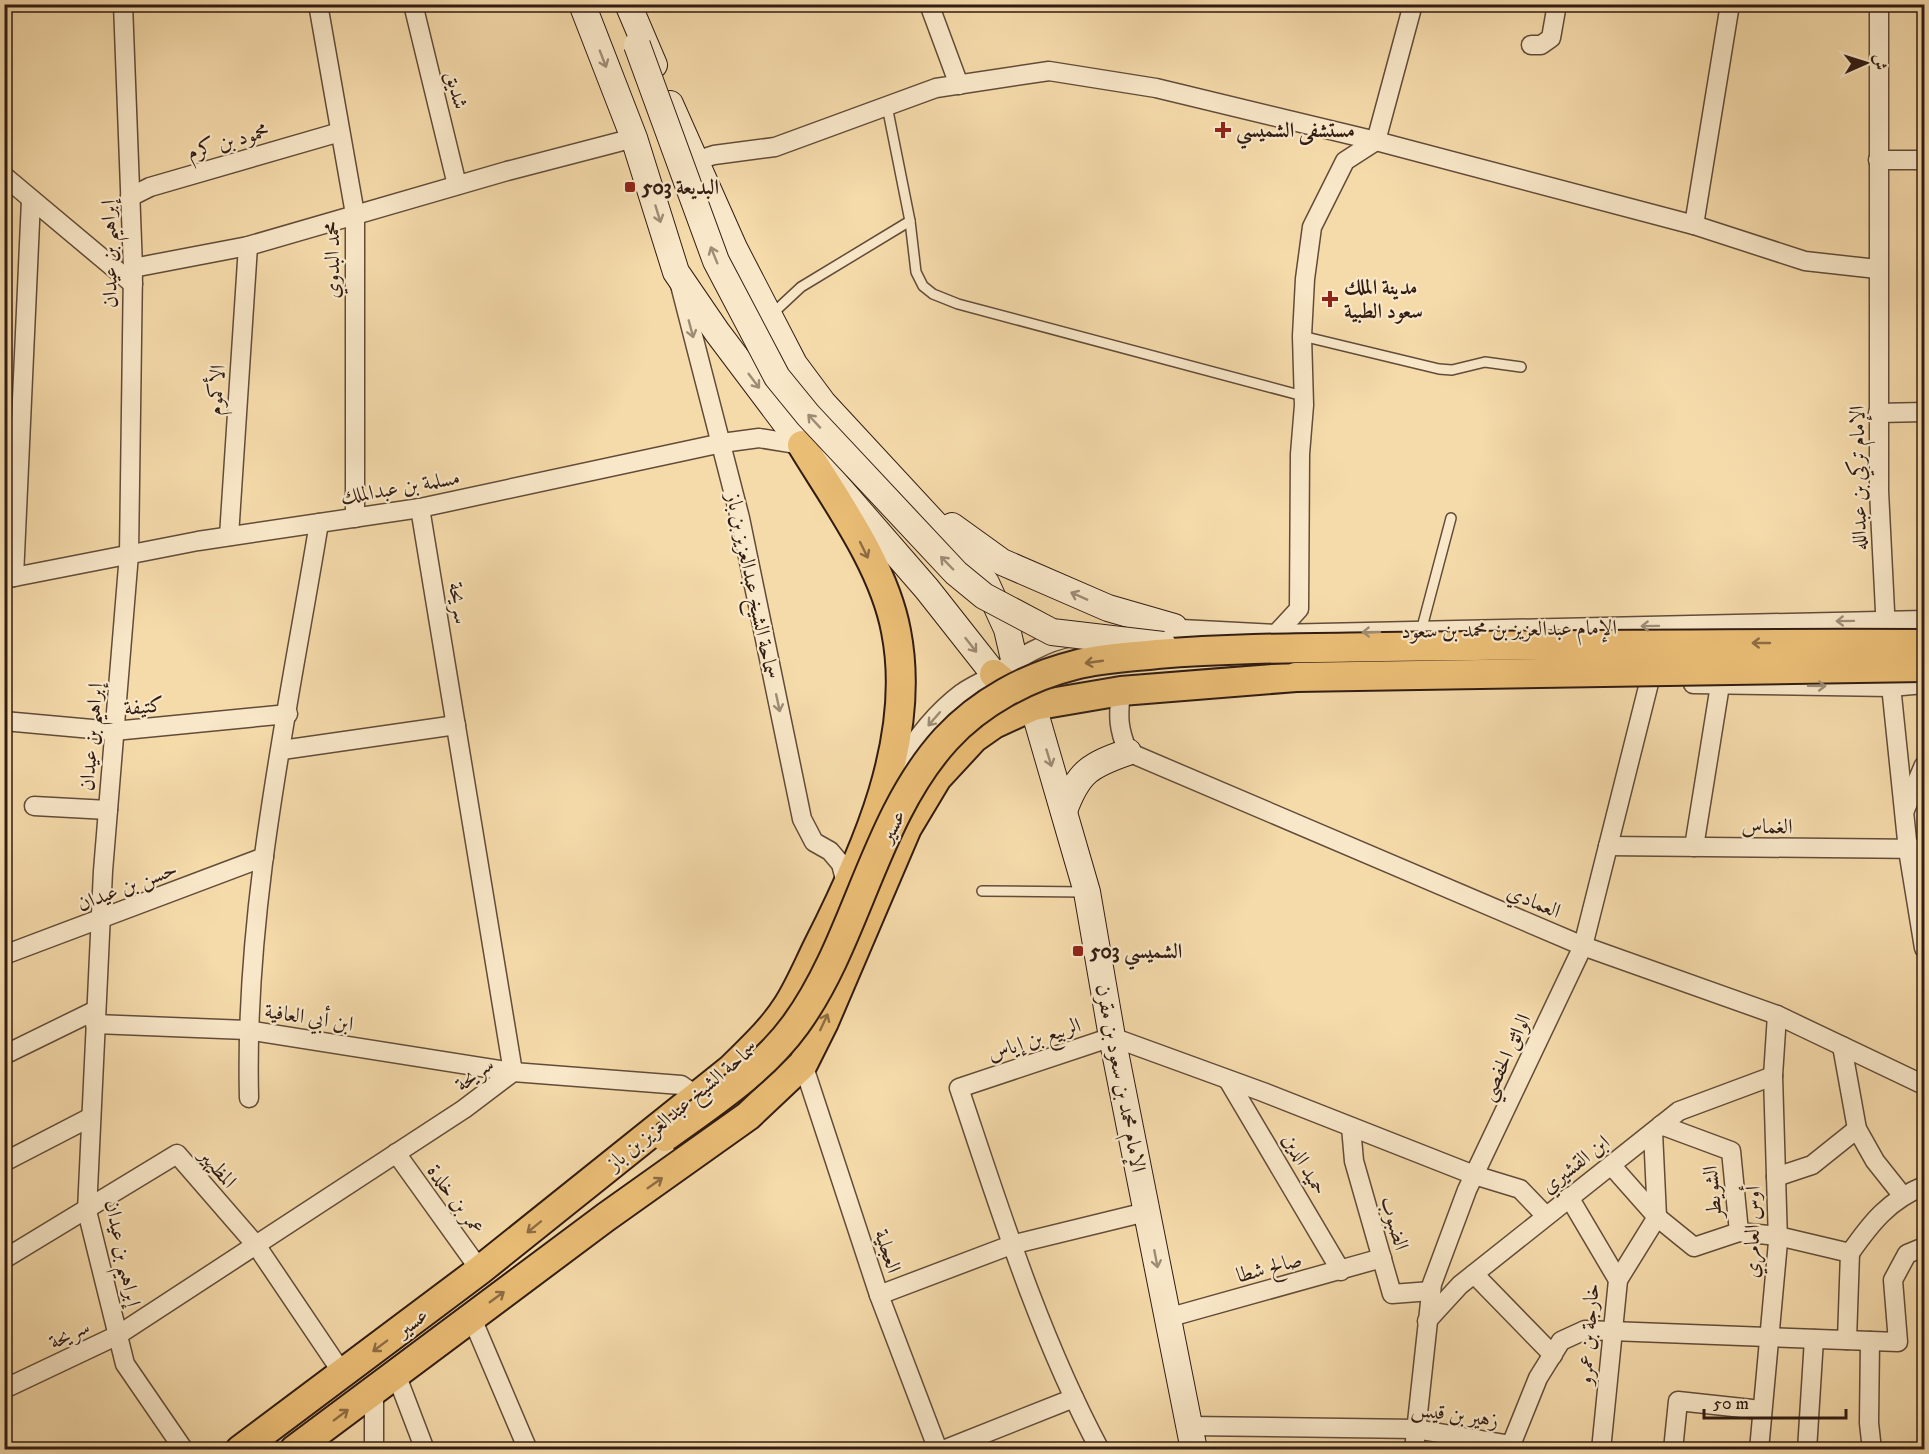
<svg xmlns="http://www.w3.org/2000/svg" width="1929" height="1454" font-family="'IM FELL DW Pica',Amiri,serif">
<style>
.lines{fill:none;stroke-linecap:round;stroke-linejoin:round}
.lane-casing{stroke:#624c39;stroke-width:12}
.street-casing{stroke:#624c39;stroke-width:21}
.secondary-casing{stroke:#311c13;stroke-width:28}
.primary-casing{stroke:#311c13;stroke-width:32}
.lane{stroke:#f8e7c8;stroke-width:9}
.street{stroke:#f8e7c8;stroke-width:18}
.secondary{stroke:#f8e7c8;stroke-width:26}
.primary{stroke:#eabd75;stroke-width:28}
.secondary-bridge-casing{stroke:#311c13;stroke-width:28;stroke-linecap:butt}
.primary-bridge-casing{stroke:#311c13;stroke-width:32;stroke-linecap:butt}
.secondary-bridge{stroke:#f8e7c8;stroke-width:26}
.primary-bridge{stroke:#eabd75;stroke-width:28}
.oneway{stroke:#9e8c77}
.oneway2{stroke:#8e6c44}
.poi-dot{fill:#8f2418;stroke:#f8e7c8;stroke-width:2}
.labels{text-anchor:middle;stroke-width:4.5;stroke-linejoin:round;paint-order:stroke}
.street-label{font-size:21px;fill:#311c13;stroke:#f8e7c8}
.poi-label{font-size:21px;font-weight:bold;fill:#311c13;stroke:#f8e7c8;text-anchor:start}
</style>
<rect width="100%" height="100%" fill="#f5daaa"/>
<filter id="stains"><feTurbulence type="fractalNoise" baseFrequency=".00333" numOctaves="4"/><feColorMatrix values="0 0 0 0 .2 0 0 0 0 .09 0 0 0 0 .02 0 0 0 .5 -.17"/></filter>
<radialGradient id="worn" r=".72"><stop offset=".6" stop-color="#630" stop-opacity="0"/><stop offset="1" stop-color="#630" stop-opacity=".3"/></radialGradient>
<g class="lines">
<g class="lane-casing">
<g id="lane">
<polyline points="887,106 910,221 916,272 923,286 933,294 958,304 1303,396"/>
<polyline points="772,314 801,287 910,221"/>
<polyline points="1302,336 1439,369 1452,370 1485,362 1521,367"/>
<polyline points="1421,631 1451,518"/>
<polyline points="982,891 1084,892"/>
</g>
</g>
<g class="street-casing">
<g id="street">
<polyline points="123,4 133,268 129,554 103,871 87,1211 125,1364 184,1450"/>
<polyline points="318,4 355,214 355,518"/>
<polyline points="413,4 457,185"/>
<polyline points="929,4 959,85"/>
<polyline points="1879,4 1879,491 1886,631"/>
<polyline points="1531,45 1541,45 1551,38 1557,4"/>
<polyline points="1878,160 1924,160"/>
<polyline points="695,161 714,155 775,147 936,88 1049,71 1156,88 1376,141 1694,225 1730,4"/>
<polyline points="4,176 133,284"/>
<polyline points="130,197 150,187 340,132"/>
<polyline points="1694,225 1805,261 1877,269"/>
<polyline points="133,268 248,246 507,171 634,138"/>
<polyline points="680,285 740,518 802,819 814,842 830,851 841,864 847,887"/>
<polyline points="1878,413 1924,412"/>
<polyline points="420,508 513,1072"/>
<polyline points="229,536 248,246"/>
<polyline points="14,577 31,200"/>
<polyline points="4,579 198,541 420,508 722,443 759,438 802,445"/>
<polyline points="1162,628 1276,634 1924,620"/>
<polyline points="1276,634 1299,609 1300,454 1304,405 1302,336 1305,279 1312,227 1345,161 1376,141 1413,4"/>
<polyline points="1890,676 1908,850 1924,948"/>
<polyline points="1693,684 1891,687 1924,684"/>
<path d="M1132,691h-11c-3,26 -3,37 7,61l455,194 194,69 147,70"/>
<polyline points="4,721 114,731 288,714"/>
<polyline points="282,750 456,725"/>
<path d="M895,774c17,-31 39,-60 67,-81 10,-7 22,-12 32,-18 24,-16 48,-33 78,-38"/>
<polyline points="34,806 108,810"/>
<polyline points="1905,810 1924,765"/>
<polyline points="1608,846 1924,849"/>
<polyline points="1694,847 1720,685"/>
<polyline points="4,955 264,857"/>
<polyline points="95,1024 247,1030 513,1072 681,1085 697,1096"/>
<polyline points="1842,1046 1857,1129 1875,1161 1902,1195"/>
<polyline points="4,1055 96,1010"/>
<polyline points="803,1064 879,1295 938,1450"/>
<polyline points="1228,1080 1341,1271"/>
<path d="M249,1098c-5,-192 39,-387 70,-575"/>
<polyline points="1661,1125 1731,1151 1739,1232"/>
<polyline points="1351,1127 1354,1161 1392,1294 1431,1291"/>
<polyline points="396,1153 480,1270"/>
<polyline points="4,1162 91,1117"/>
<path d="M1611,1165l46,52 37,30 45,-15 39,4 72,17c21,-30 39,-53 74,-67"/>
<polyline points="1776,1177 1812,1165 1857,1129"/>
<polyline points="1569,1197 1618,1280 1601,1450"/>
<polyline points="4,1259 177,1154 256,1245 343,1374"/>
<polyline points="1474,1274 1553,1355"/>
<polyline points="1618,1280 1657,1217 1653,1132"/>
<polyline points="879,1295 1011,1245 1146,1212"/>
<polyline points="471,1316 528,1450"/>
<polyline points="1167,1318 1382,1258"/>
<polyline points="1427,1321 1460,1285 1679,1111 1773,1076"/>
<polyline points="1847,1340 1850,1253"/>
<polyline points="1870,1341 1869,1423 1872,1450"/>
<polyline points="396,1374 425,1450"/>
<polyline points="4,1389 118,1335 464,1109 513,1072"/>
<polyline points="374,1390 374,1450"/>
<polyline points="1189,1426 1416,1429 1511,1445 1538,1378 1561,1341 1585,1330 1898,1342 1893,1280 1907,1254 1924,1247"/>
<polyline points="943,1450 1074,1398"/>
<path d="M1100,1450c-61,-114 -100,-240 -141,-362l153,-51 151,55 211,83 46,14 26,27"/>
<polyline points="1414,1450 1432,1284 1467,1190 1583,946 1649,683"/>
<polyline points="1673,1450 1678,1401 1761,1410"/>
<polyline points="1759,1450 1778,1242 1773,1076 1777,1015"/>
<polyline points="1807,1450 1814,1339"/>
</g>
</g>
<g class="secondary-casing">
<g id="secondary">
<polyline points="582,4 634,138 676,272 717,332 802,445 927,589 994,674"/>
<polyline points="628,4 654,65"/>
<polyline points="670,104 734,248 794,364 823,403 972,564 986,583 1007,629 1014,659 1033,706 1087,892 1112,1037 1194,1450"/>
<polyline points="952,526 1002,562 1108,608 1174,627"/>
<path d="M1064,811c14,-39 26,-46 64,-59"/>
</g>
</g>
<g class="primary-casing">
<g id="primary">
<polyline points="994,674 1033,706 1121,691 1296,677"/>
<path d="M240,1450l240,-180 251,-201c20,-20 42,-40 57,-64 12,-19 21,-41 31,-61 47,-93 98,-206 77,-313 -12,-65 -60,-130 -94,-186"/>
<polyline points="294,1450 606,1217 748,1116 803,1064 824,1022 907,828 937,778 974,738 994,724 1033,706"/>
</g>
</g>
<use href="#lane" class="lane"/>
<use href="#street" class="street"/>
<use href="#secondary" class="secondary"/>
<use href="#primary" class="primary"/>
<g class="secondary-bridge-casing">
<polyline id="secondary-bridge" points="637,45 716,261 777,377 808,415 956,573 984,596 1052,632 1163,645"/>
</g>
<g class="primary-bridge-casing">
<g id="primary-bridge">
<polyline points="1296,677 1924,667"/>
<path d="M665,1137c47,-34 97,-66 131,-113 61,-84 78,-206 150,-285 34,-37 81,-62 129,-74 26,-7 55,-8 82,-11 75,-6 150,-6 226,-7 180,-2 361,-4 541,-3"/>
</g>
</g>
<use href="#secondary-bridge" class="secondary-bridge"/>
<use href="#primary-bridge" class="primary-bridge"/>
</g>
<defs><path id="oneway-shaft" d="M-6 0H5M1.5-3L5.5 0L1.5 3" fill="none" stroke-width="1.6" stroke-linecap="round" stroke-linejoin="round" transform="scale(1.5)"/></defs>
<g class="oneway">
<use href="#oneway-shaft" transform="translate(603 59) rotate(69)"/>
<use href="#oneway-shaft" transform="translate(658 214) rotate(73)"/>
<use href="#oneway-shaft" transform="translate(714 255) rotate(-112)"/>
<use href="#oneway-shaft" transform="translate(691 329) rotate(75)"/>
<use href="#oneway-shaft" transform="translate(754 381) rotate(53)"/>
<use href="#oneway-shaft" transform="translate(814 421) rotate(-133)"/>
<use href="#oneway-shaft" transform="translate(947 563) rotate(-134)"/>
<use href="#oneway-shaft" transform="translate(1079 596) rotate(-156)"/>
<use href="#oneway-shaft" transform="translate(1845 621) rotate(179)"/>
<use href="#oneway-shaft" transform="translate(1650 626) rotate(179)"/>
<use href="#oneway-shaft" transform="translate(1371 632) rotate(179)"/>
<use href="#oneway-shaft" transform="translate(971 645) rotate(52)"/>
<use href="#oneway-shaft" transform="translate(1817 686) rotate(1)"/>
<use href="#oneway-shaft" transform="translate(778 703) rotate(78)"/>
<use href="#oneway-shaft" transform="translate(934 719) rotate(131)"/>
<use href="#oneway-shaft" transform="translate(1049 758) rotate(73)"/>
<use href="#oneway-shaft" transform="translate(1156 1259) rotate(79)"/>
</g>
<g class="oneway2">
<use href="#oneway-shaft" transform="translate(864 550) rotate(64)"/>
<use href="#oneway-shaft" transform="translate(1761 643) rotate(-180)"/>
<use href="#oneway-shaft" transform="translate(1094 662) rotate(172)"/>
<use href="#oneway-shaft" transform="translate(824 1022) rotate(-65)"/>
<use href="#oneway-shaft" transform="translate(655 1183) rotate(-35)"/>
<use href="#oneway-shaft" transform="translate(534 1227) rotate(141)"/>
<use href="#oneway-shaft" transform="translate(497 1297) rotate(-36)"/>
<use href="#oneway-shaft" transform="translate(380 1346) rotate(143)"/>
<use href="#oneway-shaft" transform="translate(341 1415) rotate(-37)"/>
</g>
<g class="poi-dot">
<path d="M1220 121h6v6h6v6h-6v6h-6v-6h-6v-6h6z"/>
<rect x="624" y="181" width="12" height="12" rx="3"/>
<path d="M1327 290h6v6h6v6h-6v6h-6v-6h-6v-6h6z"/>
<rect x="1072" y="945" width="12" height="12" rx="3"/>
</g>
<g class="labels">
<g class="street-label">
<text transform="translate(457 90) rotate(76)" y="7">شديق</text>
<text transform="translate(228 141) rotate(-16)" y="7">محمود بن كرم</text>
<text transform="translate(109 254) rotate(-91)" y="7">إبراهيم بن عيدان</text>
<text transform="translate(332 260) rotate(-90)" y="7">محمد البدوي</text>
<text transform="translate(216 390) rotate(-86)" y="7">الأكموم</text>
<text transform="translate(1858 478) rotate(-91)" y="7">الإمام تركي بن عبدالله</text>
<text transform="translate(400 487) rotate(-10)" y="7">مسلمة بن عبدالملك</text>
<text transform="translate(753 586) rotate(78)" y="7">سماحة الشيخ عبدالعزيز بن باز</text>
<text transform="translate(459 603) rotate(81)" y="7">سريحة</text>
<text transform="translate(1509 629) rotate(-1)" y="7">الإمام عبدالعزيز بن محمد بن سعود</text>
<text transform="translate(144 706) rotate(-6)" y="7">كتيفة</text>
<text transform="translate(91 737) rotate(-85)" y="7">إبراهيم بن عيدان</text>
<text transform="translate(892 826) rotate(-62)" y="7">عسير</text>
<text transform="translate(1767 826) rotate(1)" y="7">الغماس</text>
<text transform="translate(127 886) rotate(-21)" y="7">حسن بن عيدان</text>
<text transform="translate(1534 901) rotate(23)" y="7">العمادي</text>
<text transform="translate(309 1017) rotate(9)" y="7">ابن أبي العافية</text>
<text transform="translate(1034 1039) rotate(-18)" y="7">الربيع بن إياس</text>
<text transform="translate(1505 1057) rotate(-65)" y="7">الواثق الحفصي</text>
<text transform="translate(474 1074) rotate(-37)" y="7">سريحة</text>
<text transform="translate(1121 1078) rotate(79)" y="7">الإمام محمد بن سعود بن مقرن</text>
<text transform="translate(682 1105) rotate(-40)" y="7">سماحة الشيخ عبدالعزيز بن باز</text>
<text transform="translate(1305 1164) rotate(60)" y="7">حميد الدين</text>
<text transform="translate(1575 1164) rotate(-38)" y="7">ابن القشيري</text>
<text transform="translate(218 1168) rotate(49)" y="7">المظيهير</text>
<text transform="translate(1712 1192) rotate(-95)" y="7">الشويطر</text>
<text transform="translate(456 1199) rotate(54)" y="7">عمر بن خلدة</text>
<text transform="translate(1395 1223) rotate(74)" y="7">الضبوب</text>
<text transform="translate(1752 1232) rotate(-89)" y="7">أوس العامري</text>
<text transform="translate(888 1251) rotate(72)" y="7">العجلية</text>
<text transform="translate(123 1253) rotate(78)" y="7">إبراهيم بن عيدان</text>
<text transform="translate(1269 1267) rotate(-15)" y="7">صالح شطا</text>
<text transform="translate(412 1322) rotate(-37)" y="7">عسير</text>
<text transform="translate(69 1334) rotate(-26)" y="7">سريحة</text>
<text transform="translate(1588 1334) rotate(-86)" y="7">خارجة بن عمرو</text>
<text transform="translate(1455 1414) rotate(8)" y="7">زهير بن قيس</text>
</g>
<g class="poi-label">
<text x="1236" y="137">مستشفى الشميسي</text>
<text x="642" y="194">البديعة 503</text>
<text x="1344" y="294">مدينة الملك<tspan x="1344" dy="24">سعود الطبية</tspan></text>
<text x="1090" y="958">الشميسي 503</text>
</g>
</g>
<rect width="1929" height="1454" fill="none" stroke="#f5daaa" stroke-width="24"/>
<rect x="6" y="6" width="1917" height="1442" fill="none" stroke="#311c13" stroke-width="3"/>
<rect x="12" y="12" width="1905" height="1430" fill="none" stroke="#311c13" stroke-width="1.5"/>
<g transform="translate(1866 63) rotate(87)" stroke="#f8e7c8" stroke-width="4.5" paint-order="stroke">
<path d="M0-4.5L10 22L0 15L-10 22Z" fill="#311c13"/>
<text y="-9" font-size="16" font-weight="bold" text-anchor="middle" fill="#311c13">ش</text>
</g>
<path d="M1704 1409v9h142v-9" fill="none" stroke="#311c13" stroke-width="3"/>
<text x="1713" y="1409" font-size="18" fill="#311c13" stroke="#f8e7c8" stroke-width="4.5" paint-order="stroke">50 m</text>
<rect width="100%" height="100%" filter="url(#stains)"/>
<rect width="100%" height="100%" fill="url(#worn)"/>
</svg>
